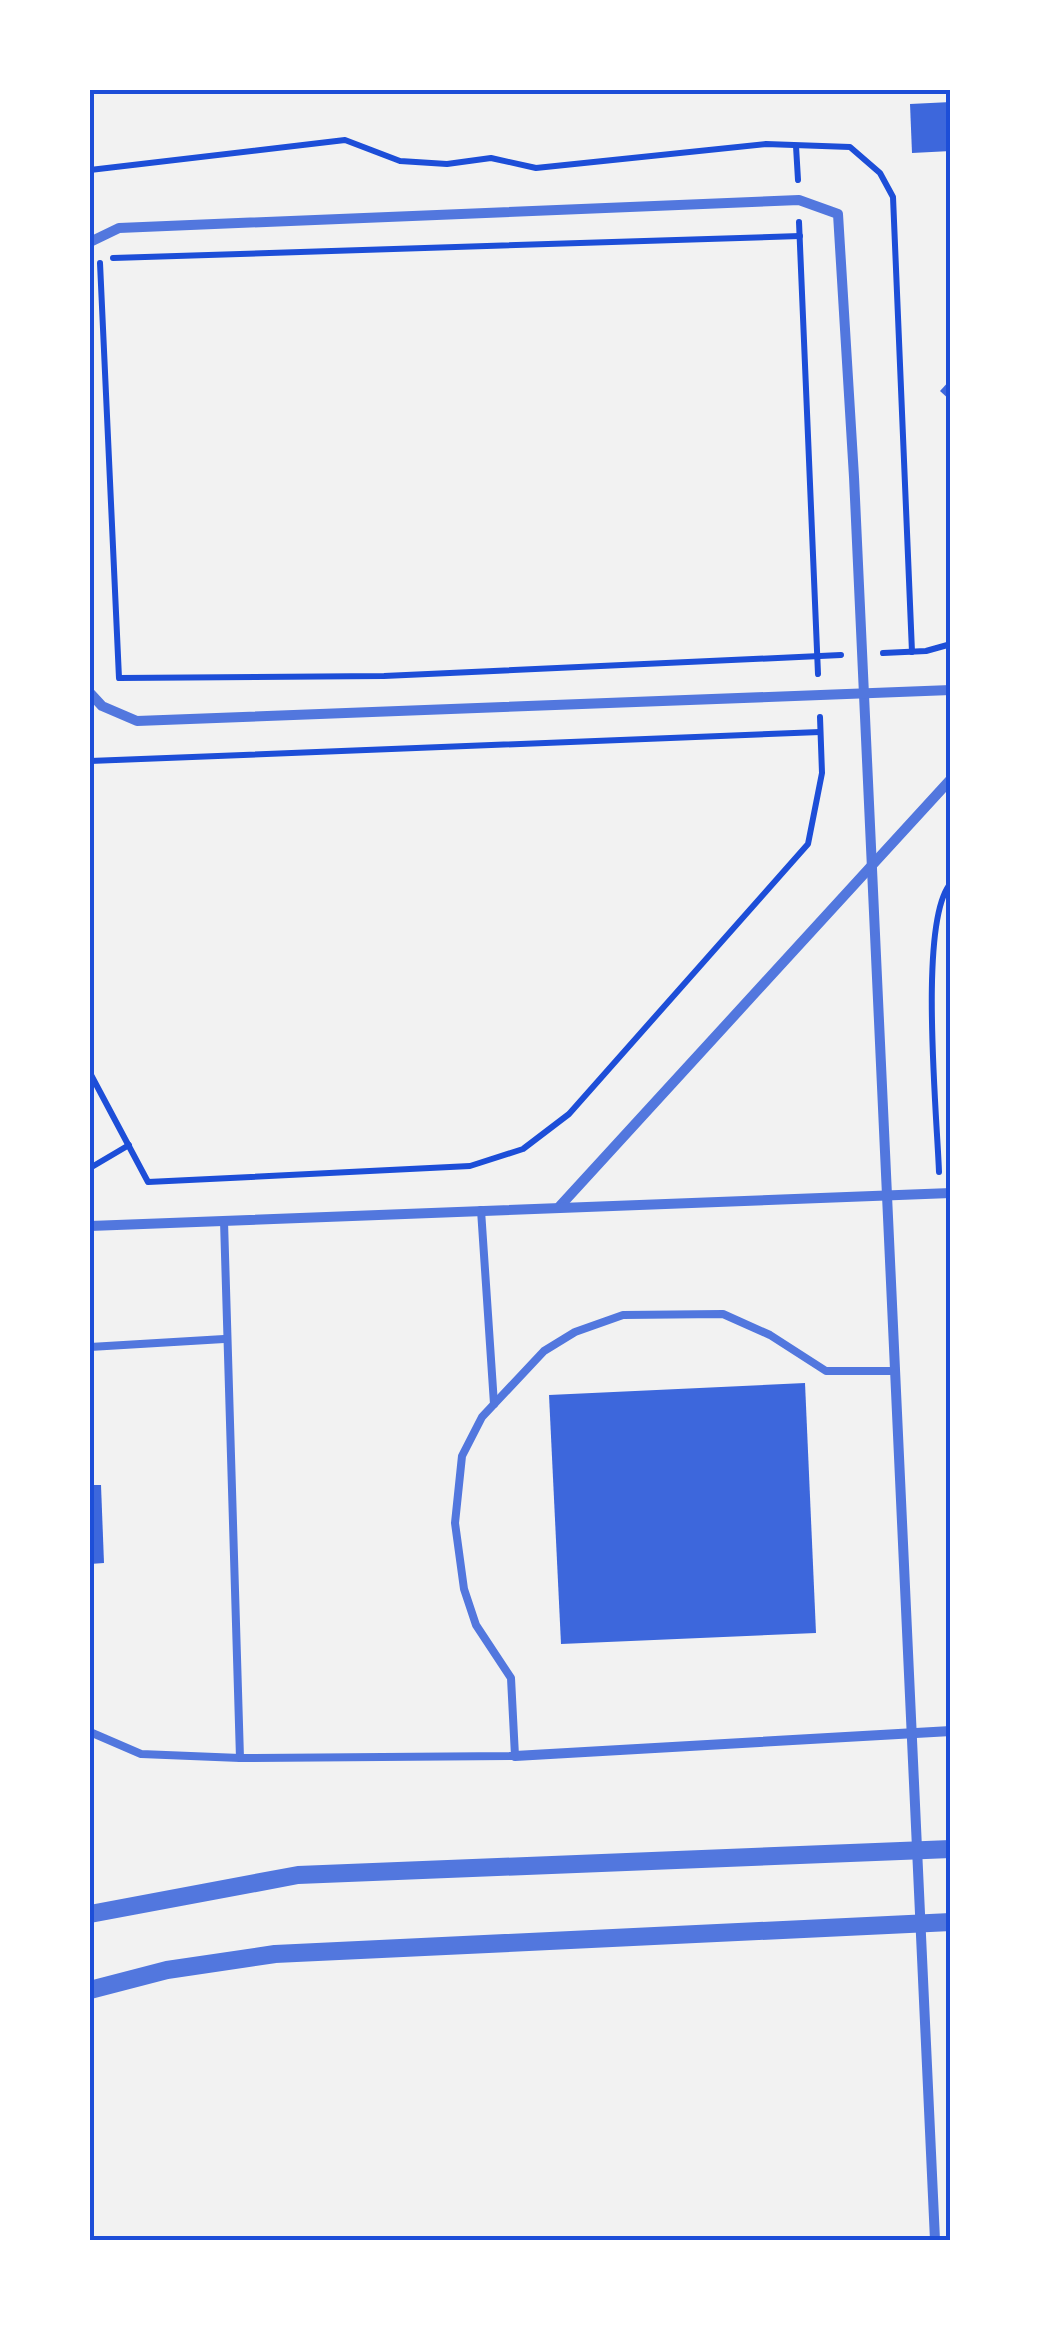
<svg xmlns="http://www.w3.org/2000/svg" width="1041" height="2330" font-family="Montserrat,sans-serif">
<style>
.building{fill:#3d67dc}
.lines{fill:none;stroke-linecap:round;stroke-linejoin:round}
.path{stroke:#1d4ed8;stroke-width:6}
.service{stroke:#5277de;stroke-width:8}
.minor{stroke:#5277de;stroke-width:10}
.tertiary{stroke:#5277de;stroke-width:18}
.neatline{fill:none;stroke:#1d4ed8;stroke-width:4}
</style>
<rect width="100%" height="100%" fill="#f2f2f2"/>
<g class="building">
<polygon points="951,102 951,151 912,153 910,104"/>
<polygon points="951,379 951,401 940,391"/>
<polygon points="805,1383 816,1633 561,1644 549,1395"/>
<polygon points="90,1485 101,1485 104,1563 90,1564"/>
</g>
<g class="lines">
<g class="path">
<polyline points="796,146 798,180"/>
<polyline points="90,170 345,140 400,161 447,164 491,158 536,168 766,144 850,147 880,173 893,197 912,652"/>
<polyline points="799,222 818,674"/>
<polyline points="113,258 800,236"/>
<polyline points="100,263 119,678 384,676 841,655"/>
<polyline points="883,653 926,651 951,644"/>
<polyline points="90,761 820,732"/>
<polyline points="90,1073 148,1182 470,1166 523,1149 569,1114 808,844 822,773 820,717"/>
<polyline points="90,1168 129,1145"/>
<path d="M939,1172c-2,-57 -21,-253 12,-289"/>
</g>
<g class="service">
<polyline points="481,1210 494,1404"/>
<polyline points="224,1221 240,1758"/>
<polyline points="90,1347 224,1339"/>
<polyline points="90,1732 141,1754 240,1758 515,1756 511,1678 476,1625 464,1589 455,1523 462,1456 482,1417 544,1351 575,1332 623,1315 723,1314 770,1335 826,1371 894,1371"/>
</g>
<g class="minor">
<polyline points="90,242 119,228 799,200 838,214 854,477 935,2240"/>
<polyline points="90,693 102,706 137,721 951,690"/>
<polyline points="560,1206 951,779"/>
<polyline points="90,1226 951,1193"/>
<polyline points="515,1756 951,1731"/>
</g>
<g class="tertiary">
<polyline points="90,1914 298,1875 951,1849"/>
<polyline points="90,1990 167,1970 275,1954 951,1922"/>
</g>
</g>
<rect width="1041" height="2330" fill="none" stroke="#ffffff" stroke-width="185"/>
<rect x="92" y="92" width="856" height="2146" class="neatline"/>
</svg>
